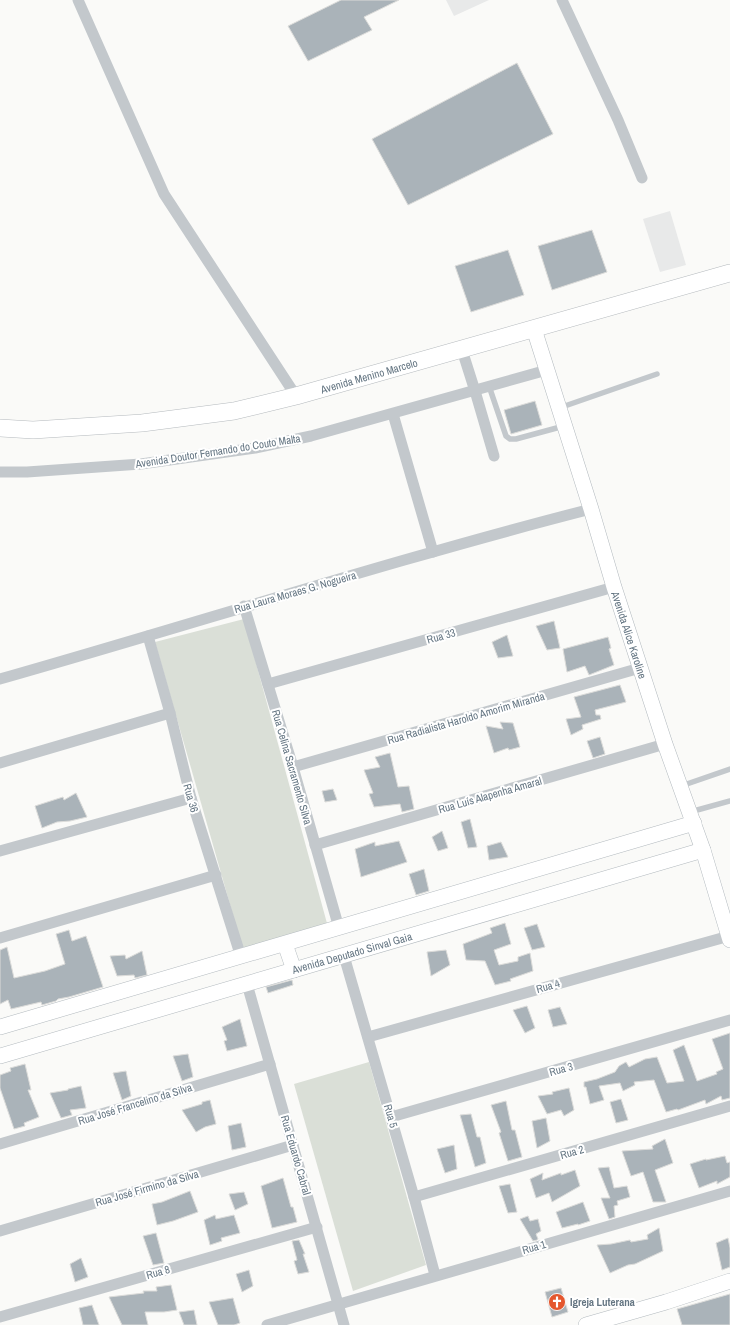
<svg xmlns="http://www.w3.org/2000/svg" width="730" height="1325" font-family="'Archivo Narrow',sans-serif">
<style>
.built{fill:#e8e9e9}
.green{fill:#dadfd7}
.building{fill:#aab3b9;stroke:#dcdcda}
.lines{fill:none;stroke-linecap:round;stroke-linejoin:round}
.secondary-casing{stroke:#b3babf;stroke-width:16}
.primary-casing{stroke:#b5babe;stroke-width:18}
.lane{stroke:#c3c8cc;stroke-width:5.5}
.street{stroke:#c3c8cc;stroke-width:11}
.secondary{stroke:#fff;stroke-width:15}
.primary{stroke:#fff;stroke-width:17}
.labels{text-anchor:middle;stroke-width:4;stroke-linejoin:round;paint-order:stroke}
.street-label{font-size:11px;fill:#657683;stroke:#fff}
.poi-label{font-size:11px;font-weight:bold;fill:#657683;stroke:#fff;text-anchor:start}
</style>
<rect width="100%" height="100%" fill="#fafaf8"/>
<g class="built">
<polygon points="446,0 489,0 454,16"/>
<polygon points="670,211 686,265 660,272 643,219"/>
</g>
<g class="green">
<polygon points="244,619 328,927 243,950 155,642"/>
<polygon points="369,1062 426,1265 353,1291 294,1084"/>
</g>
<g class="building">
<polygon points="341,0 399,0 364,17 372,30 308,61 288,26"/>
<polygon points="517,63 553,134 408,205 372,139"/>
<polygon points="592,230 607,272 552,290 538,246"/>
<polygon points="508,250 524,295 471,312 455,266"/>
<polygon points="535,401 542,425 511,434 504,410"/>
<polygon points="554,621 560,648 547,650 536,626"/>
<polygon points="507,635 513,656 498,658 492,642"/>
<polygon points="608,637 611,648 609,649 614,665 589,675 585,666 567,672 563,649"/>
<polygon points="620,685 626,702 595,710 596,715 600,715 601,719 582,725 583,729 571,735 566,719 581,717 574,697"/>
<polygon points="500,722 513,723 520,747 509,750 508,748 494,753 486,726 503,729"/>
<polygon points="600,737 605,754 593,758 587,741"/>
<polygon points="390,753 398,787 409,786 414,809 402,812 400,804 374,807 369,794 373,793 364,770 380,767 375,757"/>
<polygon points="333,789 337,800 325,802 322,791"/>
<polygon points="76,793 87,817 70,821 57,822 42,828 35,806 63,797 64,800"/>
<polygon points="470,819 477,847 468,848 461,822"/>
<polygon points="442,831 448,848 438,851 432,837"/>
<polygon points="399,841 407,862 361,877 355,849 375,842 375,846"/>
<polygon points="501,842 508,857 489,860 487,846"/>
<polygon points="424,869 429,891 416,895 409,874"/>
<polygon points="505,923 511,944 494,950 499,965 518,961 518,957 530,953 533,971 510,979 511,981 495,985 485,961 466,960 463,944 492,933 490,928"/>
<polygon points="537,924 545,947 532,950 524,928"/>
<polygon points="69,930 72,941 86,936 103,987 69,997 58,999 56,1001 42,1005 41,1002 11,1009 8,1000 0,1004 0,950 7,947 14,978 45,971 65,964 56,934"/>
<polygon points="446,950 450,965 431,976 427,952"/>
<polygon points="142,951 147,975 135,978 134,975 117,976 110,956 125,955 126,959"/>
<polygon points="292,980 293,985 268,993 266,987"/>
<polygon points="527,1006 535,1028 525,1033 513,1010"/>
<polygon points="560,1007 567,1024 553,1027 548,1010"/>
<polygon points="240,1019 247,1046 227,1051 224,1041 227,1040 222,1027"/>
<polygon points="730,1033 730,1098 722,1100 721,1096 706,1104 705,1100 678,1110 677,1109 666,1112 654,1080 634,1082 635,1085 623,1091 620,1083 599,1086 604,1100 590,1104 586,1087 584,1087 584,1082 597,1079 615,1072 619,1066 626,1062 629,1067 645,1059 657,1057 667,1083 684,1081 673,1050 684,1045 697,1081 717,1074 716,1072 723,1069 712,1039"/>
<polygon points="188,1054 193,1077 182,1081 173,1056"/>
<polygon points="25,1064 31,1090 28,1090 39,1117 24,1123 25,1126 14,1129 0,1088 0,1075 11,1071 10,1068"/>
<polygon points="126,1071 131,1096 122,1100 113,1073"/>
<polygon points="81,1086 86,1108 70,1110 72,1115 61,1118 50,1093 68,1090 68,1089"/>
<polygon points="569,1088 574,1110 564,1116 561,1110 547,1114 538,1096 553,1094 552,1092"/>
<polygon points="621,1099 628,1120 616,1123 610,1102"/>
<polygon points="210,1100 216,1124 205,1127 196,1132 182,1110 202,1104 202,1102"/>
<polygon points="506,1101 512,1130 515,1130 522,1157 508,1161 499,1133 501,1132 491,1105"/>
<polygon points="471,1114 477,1137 480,1137 486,1163 475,1167 460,1115"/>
<polygon points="546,1118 550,1141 537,1148 532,1121"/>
<polygon points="241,1123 246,1147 232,1150 228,1126"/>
<polygon points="665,1139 673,1163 655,1170 666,1202 653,1202 643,1172 631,1176 622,1151 653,1149 652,1146"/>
<polygon points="454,1145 457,1169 445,1173 437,1149"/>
<polygon points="725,1156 727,1163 730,1162 730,1177 717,1184 717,1181 699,1188 690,1164 706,1159 706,1160"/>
<polygon points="609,1167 614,1188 627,1186 630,1197 617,1201 618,1205 614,1206 615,1217 609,1219 601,1198 610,1198 598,1168"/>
<polygon points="575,1170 580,1186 552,1202 549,1193 536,1198 530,1179 543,1173 542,1180 561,1173 561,1175"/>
<polygon points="283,1178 291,1207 293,1207 297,1222 272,1228 261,1186"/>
<polygon points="510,1184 517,1212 508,1213 499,1186"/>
<polygon points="190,1191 198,1212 173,1221 157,1225 152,1204 162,1202"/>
<polygon points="244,1192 248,1204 235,1210 229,1194"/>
<polygon points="583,1202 590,1221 578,1225 578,1224 562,1228 556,1212"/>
<polygon points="215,1215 216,1219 234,1215 240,1233 221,1238 222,1241 210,1245 204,1220"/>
<polygon points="528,1216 530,1221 538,1219 541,1231 536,1234 538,1239 537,1240 533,1241 520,1219"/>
<polygon points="659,1228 663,1251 635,1264 628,1265 610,1273 597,1245 611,1244 630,1240 631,1242 648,1239 647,1235"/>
<polygon points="156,1233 164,1263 153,1265 143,1236"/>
<polygon points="728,1238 730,1248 730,1267 722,1270 716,1243"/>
<polygon points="299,1240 305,1254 303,1254 309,1272 298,1274 294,1261 297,1260 292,1241"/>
<polygon points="81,1258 88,1277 75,1282 70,1264"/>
<polygon points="249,1270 253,1286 242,1292 236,1274"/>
<polygon points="171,1285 177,1310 164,1312 145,1312 148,1325 122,1325 109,1297 144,1293 143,1291 157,1291 156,1287"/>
<polygon points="561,1288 568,1312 552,1317 545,1292"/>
<polygon points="730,1294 730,1325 682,1325 677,1309"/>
<polygon points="233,1298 240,1323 234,1325 218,1325 209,1302"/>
<polygon points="92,1305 99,1325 83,1325 79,1308"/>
<polygon points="194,1310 197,1325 184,1325 179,1312"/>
</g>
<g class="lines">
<g class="secondary-casing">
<g id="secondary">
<polyline points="534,329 591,509 614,587 665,744 703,850 730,940"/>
<polyline points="285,944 294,970"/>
<polyline points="0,1027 694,823"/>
<polyline points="0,1056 703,850"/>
<polyline points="586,1325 666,1302 730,1281"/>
</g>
</g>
<g class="primary-casing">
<polyline id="primary" points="0,428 33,430 142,423 234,411 296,396 730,273"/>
</g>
<g class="lane">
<polyline points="489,386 506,436 510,439 516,439 564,426"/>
<polyline points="559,408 657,374"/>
<polyline points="681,786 730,769"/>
<polyline points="690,812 730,801"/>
</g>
<g class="street">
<polyline points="78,0 164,194 296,396"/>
<polyline points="562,0 618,120 642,178"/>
<polyline points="462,350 475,391 494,456"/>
<polyline points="393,414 433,552"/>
<polyline points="0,472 27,472 141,464 255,448 311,436 547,370"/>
<polyline points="244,606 293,767 339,928"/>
<polyline points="148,636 170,713 191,798 241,957"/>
<path d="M0,679c197,-56 392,-119 591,-170"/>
<polyline points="268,684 614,587"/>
<polyline points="0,763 170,713"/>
<polyline points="293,767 640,668"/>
<polyline points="315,845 665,744"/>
<polyline points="0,851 191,798"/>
<polyline points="0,938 216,875"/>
<polyline points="344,956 414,1197 435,1275"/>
<polyline points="247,984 344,1325"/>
<polyline points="368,1037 729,936"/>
<polyline points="391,1117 730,1020"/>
<polyline points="0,1144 270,1064"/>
<polyline points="414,1197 730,1106"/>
<polyline points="0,1231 293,1145"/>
<polyline points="0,1317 317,1227"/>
<polyline points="267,1325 730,1191"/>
</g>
<use href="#secondary" class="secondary"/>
<use href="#primary" class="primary"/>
</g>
<defs>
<g id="church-disc" transform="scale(0.9)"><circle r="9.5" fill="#e4572e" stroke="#fff"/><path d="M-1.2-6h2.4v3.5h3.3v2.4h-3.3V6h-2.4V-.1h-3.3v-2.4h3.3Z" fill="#fff"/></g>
</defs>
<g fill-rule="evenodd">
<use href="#church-disc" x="557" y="1302"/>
</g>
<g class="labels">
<g class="street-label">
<text transform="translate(369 376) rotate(-16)" y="4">Avenida Menino Marcelo</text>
<text transform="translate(218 451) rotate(-9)" y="4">Avenida Doutor Fernando do Couto Malta</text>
<text transform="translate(295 592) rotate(-16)" y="4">Rua Laura Moraes G. Nogueira</text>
<text transform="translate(629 635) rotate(72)" y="4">Avenida Alice Karoline</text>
<text transform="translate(441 636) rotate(-16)" y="4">Rua 33</text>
<text transform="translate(466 718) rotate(-16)" y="4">Rua Radialista Haroldo Amorim Miranda</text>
<text transform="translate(292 767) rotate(74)" y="4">Rua Celina Sacramento Silva</text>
<text transform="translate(490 795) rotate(-16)" y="4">Rua Luís Alapenha Amaral</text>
<text transform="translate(191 798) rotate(74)" y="4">Rua 36</text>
<text transform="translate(352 953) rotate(-16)" y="4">Avenida Deputado Sinval Gaia</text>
<text transform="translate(548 986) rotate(-16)" y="4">Rua 4</text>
<text transform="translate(561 1069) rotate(-16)" y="4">Rua 3</text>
<text transform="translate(135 1104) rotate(-17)" y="4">Rua José Francelino da Silva</text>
<text transform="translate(391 1116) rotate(74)" y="4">Rua 5</text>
<text transform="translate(572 1152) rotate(-16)" y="4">Rua 2</text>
<text transform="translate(296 1155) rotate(74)" y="4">Rua Eduardo Cabral</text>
<text transform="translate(147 1188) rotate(-16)" y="4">Rua José Firmino da Silva</text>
<text transform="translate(534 1247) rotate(-16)" y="4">Rua 1</text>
<text transform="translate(158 1272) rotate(-16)" y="4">Rua 8</text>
</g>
<g class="poi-label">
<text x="570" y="1306">Igreja Luterana</text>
</g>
</g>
</svg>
